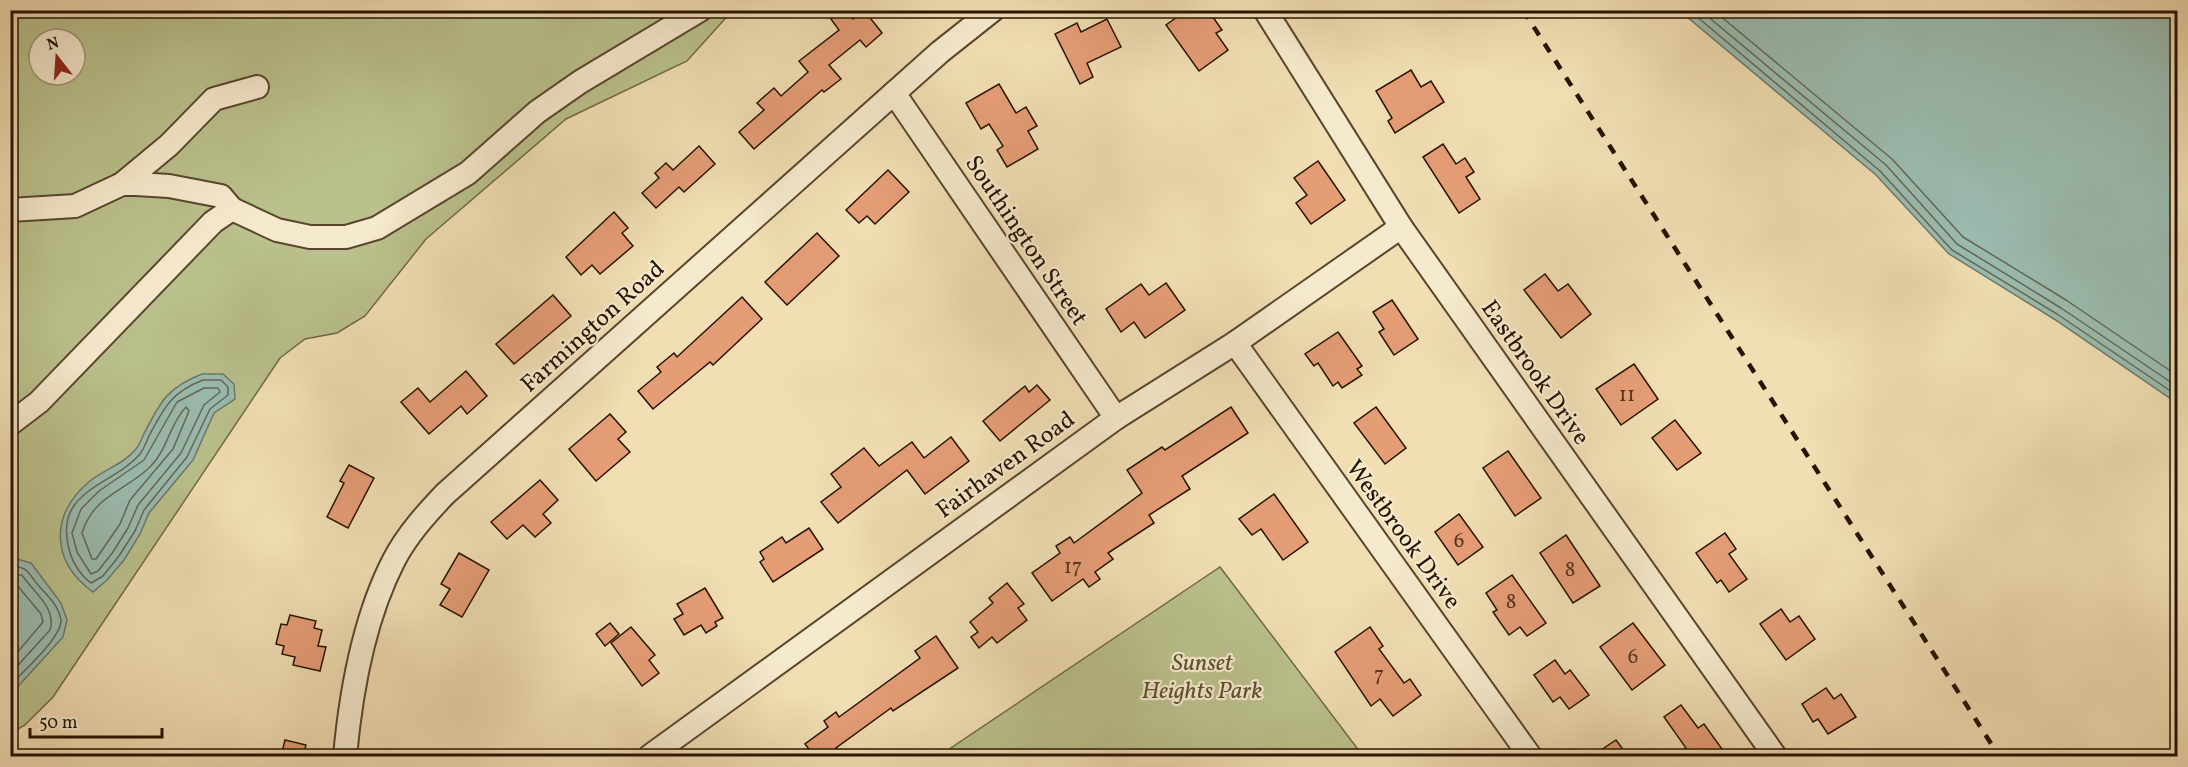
<svg xmlns="http://www.w3.org/2000/svg" width="2188" height="767" font-family="Vollkorn,serif">
<style>
.green{fill:#bac18c;stroke:#706a46;stroke-width:1.5;fill-rule:evenodd}
.water{fill:#9bbcb0;stroke:#6d786a;stroke-width:1.5}
.lines{fill:none;stroke-linecap:round;stroke-linejoin:round}
.shore{stroke:#616858;stroke-width:1.5}
.building{fill:#e59d76;stroke:#271301;stroke-width:1.5}
.minor-casing{stroke:#5a462e;stroke-width:26}
.minor{stroke:#f6eace;stroke-width:22}
.rail{stroke:#271301;stroke-width:4.5;stroke-dasharray:10 10;stroke-linecap:butt}
.labels{text-anchor:middle;stroke-width:4.5;stroke-linejoin:round;paint-order:stroke}
.number-label{font-size:21px;fill:#56361e}
.street-label{font-size:24px;fill:#271301;stroke:#f6eace}
.park-label{font-size:24px;font-style:italic;fill:#5a5032;stroke:#f6eace}
</style>
<rect width="100%" height="100%" fill="#f1deb3"/>
<filter id="stains"><feTurbulence type="fractalNoise" baseFrequency=".00333" numOctaves="4"/><feColorMatrix values="0 0 0 0 .2 0 0 0 0 .09 0 0 0 0 .02 0 0 0 .5 -.17"/></filter>
<radialGradient id="worn" r=".72"><stop offset=".6" stop-color="#630" stop-opacity="0"/><stop offset="1" stop-color="#630" stop-opacity=".3"/></radialGradient>
<g class="green">
<path d="M11,11h721l-45,50 -121,58 -140,120 -61,77 -28,17 -32,6 -25,19 -227,339 -28,28 -14,8zM39,39h36v36h-36z"/>
<polygon points="1220,567 1363,756 939,756"/>
</g>
<g class="water">
<polygon points="1680,11 2177,11 2177,403 2054,319 1949,254 1876,175"/>
<path d="M202,374h21l11,10 1,15 -21,14 -21,47 -44,53 -9,21 -16,26 -17,20 -14,12c-43,-31 -43,-78 -3,-111 13,-11 34,-17 45,-31 5,-5 7,-14 11,-20 15,-30 23,-43 56,-56z"/>
<polygon points="17,559 31,563 61,603 67,620 63,637 11,694 10,562"/>
</g>
<g class="lines">
<g class="shore">
<polyline points="1689,10 1880,171 1952,250 2057,314 2178,396"/>
<polyline points="1700,10 1886,165 1957,244 2061,308 2178,387"/>
<polyline points="1713,10 1892,159 1963,237 2066,300 2178,376"/>
<path d="M203,380h18l7,7v8l-18,14 -23,48 -43,53 -9,21 -16,25 -16,20 -12,7c-10,-7 -19,-21 -22,-34 -16,-59 44,-63 71,-95 4,-5 7,-14 10,-20 15,-28 22,-42 53,-54z"/>
<polygon points="204,388 218,388 220,392 204,405 181,453 138,505 128,528 113,552 98,571 91,574 77,552 72,533 81,509 99,491 144,460 177,402"/>
<path d="M186,407l3,4 -16,38 -43,51 -10,24 -24,35h-4l-10,-26c12,-38 42,-41 68,-66 17,-16 20,-44 36,-60z"/>
<path d="M10,567c17,-2 18,6 28,18 9,10 21,21 23,35 1,17 -38,52 -51,65"/>
<path d="M10,575h12c11,17 35,33 28,55l-40,44"/>
<polyline points="10,584 17,585 41,614 43,622 10,661"/>
</g>
</g>
<g class="building">
<polygon points="841,10 846,10 853,19 864,10 882,33 866,47 860,40 829,65 841,79 824,92 822,90 754,149 739,132 764,110 757,103 774,88 781,96 808,72 799,61 839,30 831,19"/>
<polygon points="1173,10 1208,10 1222,30 1216,33 1228,50 1199,71 1166,25 1177,17"/>
<polygon points="1107,19 1121,47 1087,63 1093,77 1080,84 1055,34 1077,23 1081,32"/>
<polygon points="1411,70 1421,87 1431,81 1444,102 1395,133 1388,121 1392,118 1376,91"/>
<polygon points="999,84 1016,113 1026,107 1037,126 1028,131 1038,149 1007,167 997,150 1003,146 989,124 981,129 966,103"/>
<polygon points="1443,144 1456,164 1465,158 1474,172 1466,177 1480,199 1459,213 1423,157"/>
<polygon points="699,146 715,164 684,192 679,187 656,208 642,193 659,178 655,173 666,163 673,170"/>
<polygon points="1318,161 1345,200 1311,224 1296,203 1307,195 1294,178"/>
<polygon points="888,170 909,192 875,224 867,216 859,223 846,210"/>
<polygon points="614,212 628,228 622,233 633,246 600,274 592,265 581,275 566,257"/>
<polygon points="817,233 839,256 787,305 765,282"/>
<polygon points="1545,274 1558,291 1568,284 1591,314 1561,338 1524,290"/>
<polygon points="1166,283 1185,310 1145,338 1134,322 1121,332 1106,309 1141,284 1149,295"/>
<polygon points="553,295 571,316 514,364 496,344"/>
<polygon points="742,297 762,319 713,365 710,362 653,409 638,391 661,372 657,367 674,353 677,357"/>
<polygon points="1392,300 1418,339 1394,355 1379,332 1384,329 1373,312"/>
<polygon points="1338,332 1362,366 1357,369 1362,375 1342,388 1338,382 1333,386 1318,363 1314,366 1305,354"/>
<polygon points="1634,364 1658,399 1621,425 1596,389"/>
<polygon points="466,371 487,396 467,414 461,406 429,434 401,402 418,388 430,402"/>
<polygon points="1037,385 1050,400 1000,441 983,421 1025,386 1029,392"/>
<polygon points="1231,407 1248,433 1182,476 1190,489 1149,515 1154,523 1108,553 1113,559 1095,572 1100,579 1089,587 1083,579 1052,601 1032,573 1060,553 1056,546 1070,537 1074,543 1142,493 1127,470 1162,447 1165,450"/>
<polygon points="1376,407 1406,448 1385,464 1354,423"/>
<polygon points="610,414 626,432 618,439 630,452 596,481 569,449"/>
<polygon points="1675,420 1701,453 1677,470 1652,438"/>
<polygon points="951,437 969,461 925,494 907,470 838,523 821,502 841,487 831,474 864,448 879,466 912,442 924,458"/>
<polygon points="1508,451 1541,498 1515,516 1483,468"/>
<polygon points="349,465 374,478 348,528 327,517 344,483 340,481"/>
<polygon points="540,480 558,500 543,514 551,523 535,537 523,525 507,539 491,522"/>
<polygon points="1274,494 1308,542 1283,560 1261,529 1252,535 1239,519"/>
<polygon points="1459,514 1483,547 1458,565 1435,532"/>
<polygon points="809,528 823,549 773,582 760,562 764,559 760,552 782,537 786,543"/>
<polygon points="1725,533 1736,549 1729,554 1747,579 1729,592 1721,580 1717,583 1696,553"/>
<polygon points="1566,535 1600,586 1573,603 1540,553"/>
<polygon points="459,553 489,570 462,617 440,605 450,589 441,584"/>
<polygon points="1512,575 1546,623 1527,636 1520,627 1509,635 1493,612 1497,610 1486,593"/>
<polygon points="1007,583 1024,604 1018,608 1027,620 997,643 992,637 979,648 971,637 978,632 970,622 993,603 989,598"/>
<polygon points="705,588 723,618 715,622 717,626 706,633 701,625 684,635 674,619 683,614 677,604"/>
<polygon points="1781,609 1790,622 1799,616 1815,639 1786,660 1760,624"/>
<polygon points="290,615 316,621 314,628 322,630 318,646 326,647 320,671 293,665 295,657 282,654 284,646 276,644 281,624 287,625"/>
<polygon points="610,623 619,634 605,646 596,634"/>
<polygon points="1633,623 1665,665 1632,690 1600,647"/>
<polygon points="631,627 655,655 649,660 659,673 642,686 611,643"/>
<polygon points="1370,627 1383,646 1379,649 1404,683 1410,679 1421,695 1393,716 1380,699 1371,706 1335,652"/>
<polygon points="936,636 958,668 893,711 891,708 836,748 842,756 814,756 805,744 828,727 824,721 836,712 839,717 920,658 915,651"/>
<polygon points="1555,660 1565,674 1570,670 1589,695 1569,709 1560,697 1553,702 1534,675"/>
<polygon points="1826,688 1834,699 1841,694 1856,717 1828,734 1818,719 1813,722 1802,704"/>
<polygon points="1681,705 1698,728 1704,724 1727,756 1675,756 1686,748 1664,717"/>
<polygon points="285,740 306,745 303,756 281,756"/>
<polygon points="1616,740 1628,756 1592,756"/>
</g>
<g class="lines">
<g class="minor-casing">
<g id="minor">
<polyline points="1265,10 1401,227 1775,756"/>
<polyline points="894,93 1116,418"/>
<polyline points="122,184 169,145 214,99 257,87"/>
<polyline points="10,210 75,206 122,184 136,184 169,186 221,196 232,209"/>
<polyline points="1235,343 1530,756"/>
<polyline points="10,424 39,402 213,222 232,209 277,230 310,237 346,237 377,228 468,173 537,112 580,82 700,10"/>
<path d="M345,756c6,-65 19,-138 49,-196 13,-25 32,-46 51,-66l495,-442 53,-42"/>
<polyline points="650,756 1116,418 1235,343 1401,227"/>
</g>
</g>
<use href="#minor" class="minor"/>
<polyline class="rail" points="1523,10 1999,756"/>
</g>
<g class="labels">
<g class="number-label">
<text x="1627" y="401">11</text>
<text x="1459" y="547">6</text>
<text x="1073" y="573">17</text>
<text x="1570" y="576">8</text>
<text x="1511" y="608">8</text>
<text x="1633" y="663">6</text>
<text x="1379" y="681">7</text>
</g>
<g class="street-label">
<text transform="translate(1027 240) rotate(56)" y="8">Southington Street</text>
<text transform="translate(592 326) rotate(-42)" y="8">Farmington Road</text>
<text transform="translate(1536 372) rotate(55)" y="8">Eastbrook Drive</text>
<text transform="translate(1005 464) rotate(-36)" y="8">Fairhaven Road</text>
<text transform="translate(1404 534) rotate(54)" y="8">Westbrook Drive</text>
</g>
<g class="park-label">
<text x="1202" y="670">Sunset<tspan x="1202" dy="28">Heights Park</tspan></text>
</g>
</g>
<rect width="2188" height="767" fill="none" stroke="#f1deb3" stroke-width="36"/>
<rect x="12" y="12" width="2164" height="743" fill="none" stroke="#271301" stroke-width="3"/>
<rect x="18" y="18" width="2152" height="731" fill="none" stroke="#271301" stroke-width="1.5"/>
<g transform="translate(57 57) rotate(343)"><circle r="28" fill="#f6eace" stroke="#a3947c" stroke-width="1.5"/>
<path d="M0-4.5L10 22L0 15L-10 22Z" fill="#8f2418"/>
<text y="-9" font-size="16" font-weight="bold" text-anchor="middle" fill="#271301">N</text>
</g>
<path d="M30 728v9h132v-9" fill="none" stroke="#271301" stroke-width="3"/>
<text x="39" y="728" font-size="18" fill="#271301" stroke="#f6eace" stroke-width="4.5" paint-order="stroke">50 m</text>
<rect width="100%" height="100%" filter="url(#stains)"/>
<rect width="100%" height="100%" fill="url(#worn)"/>
</svg>
